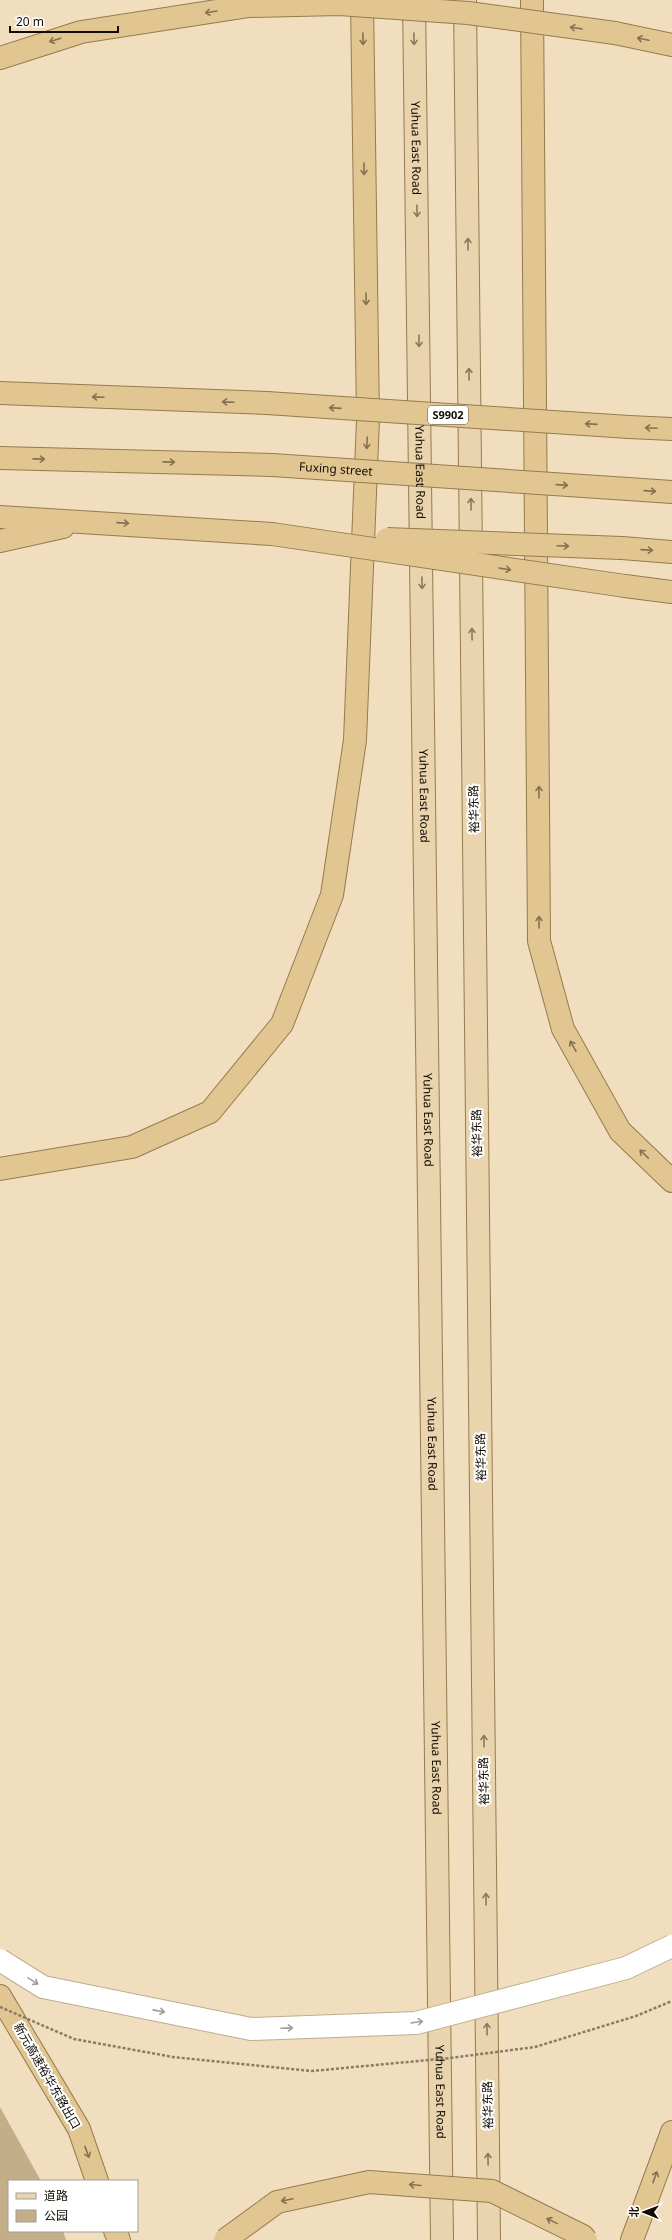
<svg xmlns="http://www.w3.org/2000/svg" width="672" height="2240" font-family="'Noto Sans','Noto Sans SC',sans-serif">
<style>
.green{fill:#c4ae87}
.lines{fill:none;stroke-linecap:round;stroke-linejoin:round}
.primary-casing{stroke:#957b4e;stroke-width:24}
.trunk-casing{stroke:#957b4e;stroke-width:24}
.primary{stroke:#e9d4ad;stroke-width:22}
.trunk{stroke:#e2c692;stroke-width:22}
.secondary-bridge-casing{stroke:#bead8e;stroke-width:24;stroke-linecap:butt}
.trunk-bridge-casing{stroke:#957b4e;stroke-width:24;stroke-linecap:butt}
.path-bridge{stroke:#887b67;stroke-width:2.5;stroke-dasharray:3 2;stroke-linecap:butt}
.secondary-bridge{stroke:#fff;stroke-width:22}
.trunk-bridge{stroke:#e2c692;stroke-width:22}
.oneway{stroke:#847252}
.oneway2{stroke:#887a60}
.oneway3{stroke:#a09e9a}
.labels{text-anchor:middle;stroke-width:4;stroke-linejoin:round;paint-order:stroke}
.shield{fill:#fff;stroke:#59554f;stroke-width:1}
.shield-label{font-size:11px;font-weight:bold;fill:#120c03}
.street-label{font-size:12px;fill:#120c03;stroke:#fff}
</style>
<rect width="100%" height="100%" fill="#f1debf"/>
<polygon class="green" points="0,2107 41,2181 9,2181 9,2231 63,2231 66,2240 0,2240"/>
<g class="lines">
<g class="primary-casing">
<g id="primary">
<path id="s1" d="M414,0l28,2240"/>
<polyline points="465,0 489,2240"/>
</g>
</g>
<g class="trunk-casing">
<g id="trunk">
<polyline points="532,0 539,941 563,1029 620,1131 672,1181"/>
<polyline points="615,33 672,45"/>
<polyline points="0,58 81,32 249,6"/>
<polyline points="0,393 267,403"/>
<polyline points="629,427 672,429"/>
<polyline points="0,458 272,465"/>
<polyline points="628,489 672,492"/>
<polyline points="0,517 272,534"/>
<polyline points="0,541 63,527"/>
<polyline points="622,548 672,552"/>
<polyline points="625,586 672,592"/>
<polyline points="0,1169 132,1147 210,1112 282,1024 332,895 355,740 368,419 362,0"/>
<polyline points="0,1996 79,2129 97,2181"/>
<polyline points="115,2231 119,2240"/>
<polyline points="632,2240 672,2132"/>
</g>
</g>
<use href="#primary" class="primary"/>
<use href="#trunk" class="trunk"/>
<g class="secondary-bridge-casing">
<polyline id="secondary-bridge" points="0,1960 43,1987 251,2029 416,2023 626,1968 672,1946"/>
</g>
<g class="trunk-bridge-casing">
<g id="trunk-bridge">
<polyline points="249,6 339,4 468,13 615,33"/>
<polyline points="267,403 629,427"/>
<path id="s2" d="M272,465l356,24"/>
<polyline points="272,534 625,586"/>
<polyline points="387,539 622,548"/>
<polyline points="225,2240 277,2202 369,2182 492,2191 583,2236 586,2240"/>
</g>
</g>
<polyline class="path-bridge" points="0,2007 74,2039 173,2057 312,2071 450,2058 535,2047 636,2016 672,2001"/>
<use href="#secondary-bridge" class="secondary-bridge"/>
<use href="#trunk-bridge" class="trunk-bridge"/>
</g>
<defs><path id="oneway-shaft" d="M-6 0H5M1.5-3L5.5 0L1.5 3" fill="none" stroke-width="1.6" stroke-linecap="round" stroke-linejoin="round"/></defs>
<g class="oneway">
<use href="#oneway-shaft" transform="translate(211 12) rotate(171)"/>
<use href="#oneway-shaft" transform="translate(576 28) rotate(-172)"/>
<use href="#oneway-shaft" transform="translate(363 39) rotate(89)"/>
<use href="#oneway-shaft" transform="translate(643 39) rotate(-168)"/>
<use href="#oneway-shaft" transform="translate(55 40) rotate(162)"/>
<use href="#oneway-shaft" transform="translate(364 169) rotate(89)"/>
<use href="#oneway-shaft" transform="translate(366 299) rotate(89)"/>
<use href="#oneway-shaft" transform="translate(98 397) rotate(-178)"/>
<use href="#oneway-shaft" transform="translate(228 402) rotate(-178)"/>
<use href="#oneway-shaft" transform="translate(335 408) rotate(-176)"/>
<use href="#oneway-shaft" transform="translate(591 424) rotate(-176)"/>
<use href="#oneway-shaft" transform="translate(651 428) rotate(-177)"/>
<use href="#oneway-shaft" transform="translate(367 443) rotate(92)"/>
<use href="#oneway-shaft" transform="translate(39 459) rotate(1)"/>
<use href="#oneway-shaft" transform="translate(169 462) rotate(1)"/>
<use href="#oneway-shaft" transform="translate(562 485) rotate(4)"/>
<use href="#oneway-shaft" transform="translate(650 491) rotate(4)"/>
<use href="#oneway-shaft" transform="translate(123 523) rotate(4)"/>
<use href="#oneway-shaft" transform="translate(563 546) rotate(2)"/>
<use href="#oneway-shaft" transform="translate(647 550) rotate(4)"/>
<use href="#oneway-shaft" transform="translate(505 569) rotate(8)"/>
<use href="#oneway-shaft" transform="translate(539 792) rotate(-90)"/>
<use href="#oneway-shaft" transform="translate(539 922) rotate(-90)"/>
<use href="#oneway-shaft" transform="translate(573 1046) rotate(-119)"/>
<use href="#oneway-shaft" transform="translate(644 1154) rotate(-136)"/>
<use href="#oneway-shaft" transform="translate(87 2152) rotate(70)"/>
<use href="#oneway-shaft" transform="translate(655 2177) rotate(-70)"/>
<use href="#oneway-shaft" transform="translate(415 2185) rotate(-175)"/>
<use href="#oneway-shaft" transform="translate(287 2200) rotate(168)"/>
<use href="#oneway-shaft" transform="translate(552 2221) rotate(-154)"/>
</g>
<g class="oneway2">
<use href="#oneway-shaft" transform="translate(414 39) rotate(89)"/>
<use href="#oneway-shaft" transform="translate(417 211) rotate(89)"/>
<use href="#oneway-shaft" transform="translate(468 244) rotate(-91)"/>
<use href="#oneway-shaft" transform="translate(419 341) rotate(89)"/>
<use href="#oneway-shaft" transform="translate(469 374) rotate(-91)"/>
<use href="#oneway-shaft" transform="translate(471 504) rotate(-91)"/>
<use href="#oneway-shaft" transform="translate(422 583) rotate(89)"/>
<use href="#oneway-shaft" transform="translate(472 634) rotate(-91)"/>
<use href="#oneway-shaft" transform="translate(484 1741) rotate(-91)"/>
<use href="#oneway-shaft" transform="translate(486 1899) rotate(-91)"/>
<use href="#oneway-shaft" transform="translate(487 2029) rotate(-91)"/>
<use href="#oneway-shaft" transform="translate(488 2159) rotate(-91)"/>
</g>
<g class="oneway3">
<use href="#oneway-shaft" transform="translate(33 1981) rotate(32)"/>
<use href="#oneway-shaft" transform="translate(159 2011) rotate(11)"/>
<use href="#oneway-shaft" transform="translate(417 2022) rotate(-9)"/>
<use href="#oneway-shaft" transform="translate(287 2028) rotate(-2)"/>
</g>
<g class="labels">
<rect class="shield" x="428" y="406" width="40" height="18" rx="3"/>
<g class="shield-label">
<text x="448" y="419">S9902</text>
</g>
<g class="street-label">
<text dy="4" stroke="none"><textPath href="#s1" startOffset="148">Yuhua East Road</textPath></text>
<text dy="4" stroke="none"><textPath href="#s2" startOffset="64">Fuxing street</textPath></text>
<text dy="4" stroke="none"><textPath href="#s1" startOffset="472">Yuhua East Road</textPath></text>
<text dy="4" stroke="none"><textPath href="#s1" startOffset="796">Yuhua East Road</textPath></text>
<text transform="translate(474 809) rotate(-91)" y="4">裕华东路</text>
<text dy="4" stroke="none"><textPath href="#s1" startOffset="1120">Yuhua East Road</textPath></text>
<text transform="translate(477 1133) rotate(-91)" y="4">裕华东路</text>
<text dy="4" stroke="none"><textPath href="#s1" startOffset="1444">Yuhua East Road</textPath></text>
<text transform="translate(481 1457) rotate(-91)" y="4">裕华东路</text>
<text dy="4" stroke="none"><textPath href="#s1" startOffset="1768">Yuhua East Road</textPath></text>
<text transform="translate(484 1781) rotate(-91)" y="4">裕华东路</text>
<text transform="translate(47 2076) rotate(60)" y="4">新元高速裕华东路出口</text>
<text dy="4" stroke="none"><textPath href="#s1" startOffset="2092">Yuhua East Road</textPath></text>
<text transform="translate(488 2105) rotate(-91)" y="4">裕华东路</text>
</g>
</g>
<rect x="8" y="2180" width="130" height="52" fill="#ffffff" stroke="#a09e9a"/>
<rect x="16" y="2193" width="20" height="6" fill="#e9d4ad" stroke="#a09e9a"/>
<text x="44" y="2200" font-size="12" fill="#120c03">道路</text>
<rect x="16" y="2210" width="20" height="12" fill="#c4ae87" stroke="#a09e9a"/>
<text x="44" y="2220" font-size="12" fill="#120c03">公园</text>
<g transform="translate(644 2212) rotate(271)" stroke="#ffffff" stroke-width="3" paint-order="stroke">
<path d="M0-3L7 15L0 10L-7 15Z" fill="#120c03"/>
<text y="-6" font-size="11" font-weight="bold" text-anchor="middle" fill="#120c03">北</text>
</g>
<path d="M10 26v6h108v-6" fill="none" stroke="#120c03" stroke-width="2"/>
<text x="16" y="26" font-size="12" fill="#120c03" stroke="#ffffff" stroke-width="3" paint-order="stroke">20 m</text>
</svg>
